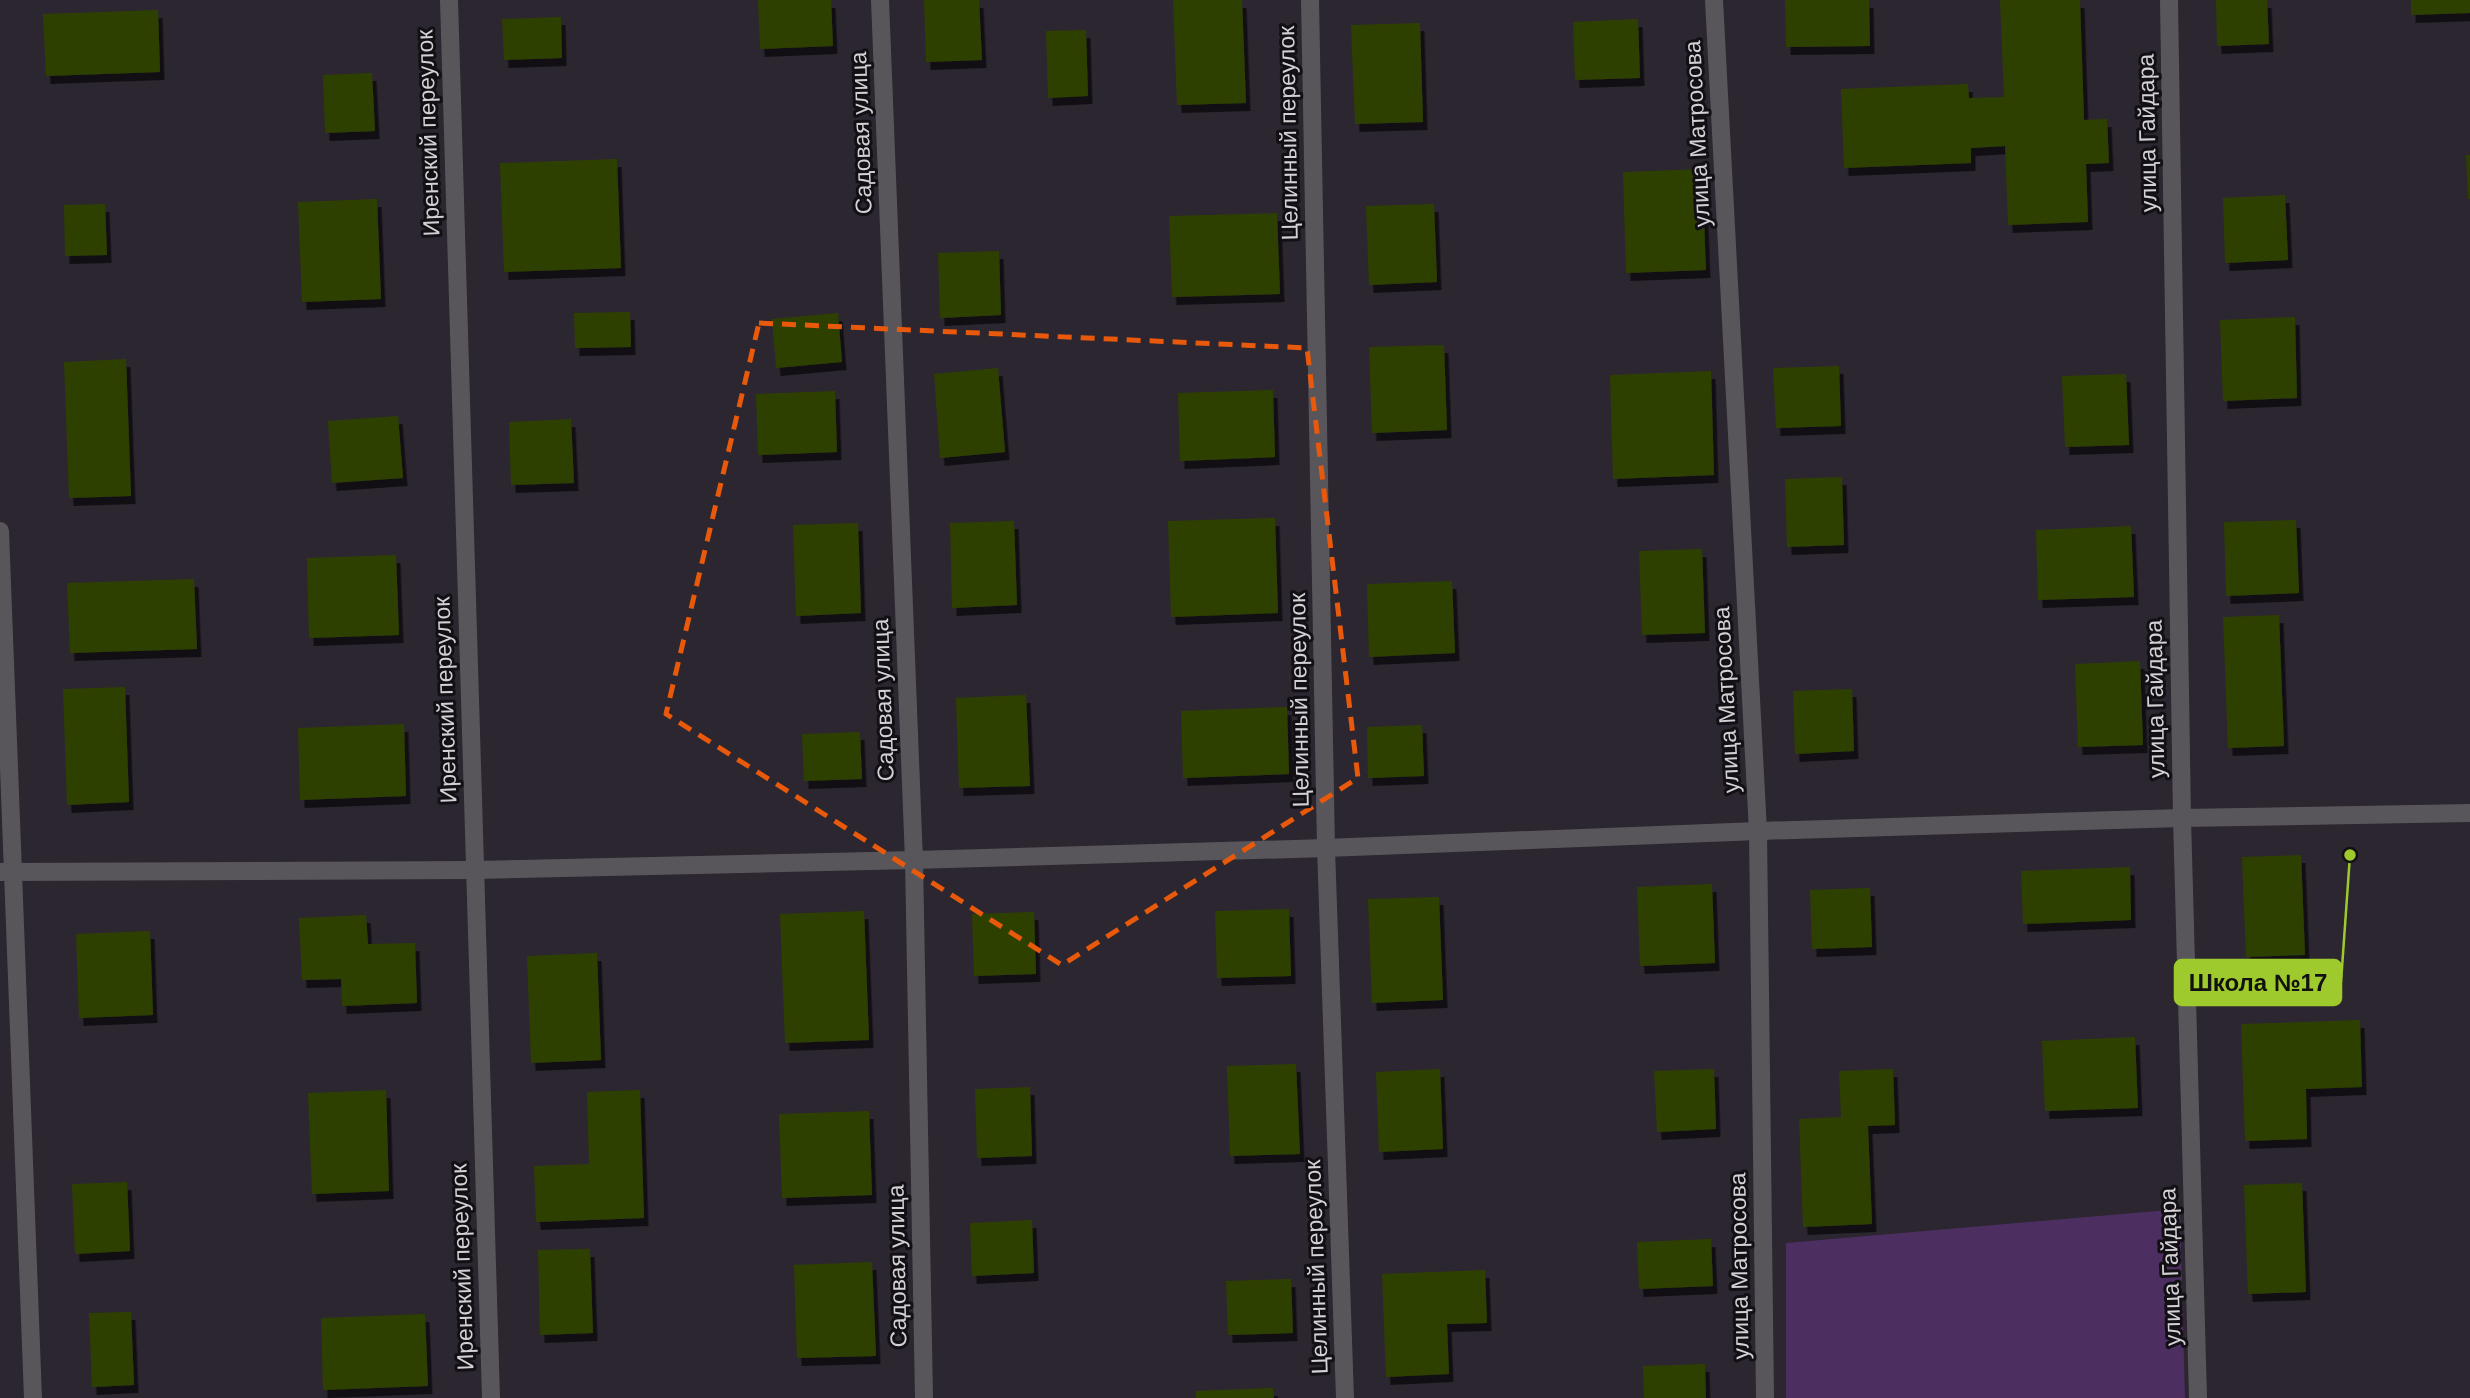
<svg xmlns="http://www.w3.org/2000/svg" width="2470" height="1398" font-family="Helvetica,sans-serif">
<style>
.green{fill:#4d2e61}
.building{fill:#2f4000;filter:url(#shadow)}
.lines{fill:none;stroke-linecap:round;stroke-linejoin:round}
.street{stroke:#59565b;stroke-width:18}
.marked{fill:none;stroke:#e8590c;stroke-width:5;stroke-dasharray:14 9;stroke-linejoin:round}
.labels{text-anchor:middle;stroke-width:6;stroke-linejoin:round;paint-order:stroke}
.street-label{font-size:23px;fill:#d3d0d6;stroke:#121014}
.leader{fill:none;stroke:#9fca2d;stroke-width:2.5}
.callout-dot{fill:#9fca2d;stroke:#121014;stroke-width:2.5}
.callout{fill:#9fca2d;stroke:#9fca2d;stroke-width:2.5}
.callout-label{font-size:24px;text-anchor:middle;font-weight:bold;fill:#111}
</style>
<defs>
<filter id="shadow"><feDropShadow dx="4.5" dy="8" stdDeviation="0" flood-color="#0009"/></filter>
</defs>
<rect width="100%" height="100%" fill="#2b262f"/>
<polygon class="green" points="2180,1209 2185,1398 1786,1398 1786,1243"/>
<g class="building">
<polygon points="758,0 831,0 833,46 760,49"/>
<polygon points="924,0 979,0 982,60 926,62"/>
<polygon points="1173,0 1242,0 1246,103 1177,105"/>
<polygon points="1785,0 1869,0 1870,46 1786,47"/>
<polygon points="2000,0 2080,0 2084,120 2107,119 2109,163 2086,164 2088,222 2008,225 2005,146 1971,148 1971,163 1844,168 1841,89 1968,84 1969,98 2004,97"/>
<polygon points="2216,0 2267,0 2269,44 2217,46"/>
<polygon points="2411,0 2470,0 2470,13 2411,15"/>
<polygon points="158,10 160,72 46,76 43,14"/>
<polygon points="561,17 562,58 504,60 502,19"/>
<polygon points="1638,19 1640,78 1575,80 1573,22"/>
<polygon points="1420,23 1423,122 1355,124 1351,25"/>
<polygon points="1086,30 1088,96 1048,98 1046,31"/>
<polygon points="372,73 375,131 325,133 323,75"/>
<polygon points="2466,155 2470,155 2470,199 2468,199"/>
<polygon points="617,159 621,268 504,272 500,163"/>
<polygon points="1702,169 1706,270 1626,273 1623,172"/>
<polygon points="2285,195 2288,260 2225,263 2223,198"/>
<polygon points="377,199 381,299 302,302 298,202"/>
<polygon points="105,204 107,255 65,256 64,205"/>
<polygon points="1434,204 1437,282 1369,285 1366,206"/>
<polygon points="1277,213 1280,294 1172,297 1169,216"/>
<polygon points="999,251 1001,315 940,318 938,253"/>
<polygon points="630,312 631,347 575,348 574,313"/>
<polygon points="838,313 842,362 776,368 772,319"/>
<polygon points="2295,317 2297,398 2223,401 2220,320"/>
<polygon points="1444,345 1447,430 1372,433 1369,347"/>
<polygon points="126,359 131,496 69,498 64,362"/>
<polygon points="1839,366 1841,426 1776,428 1773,368"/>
<polygon points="998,368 1005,452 940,458 934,374"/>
<polygon points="1711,371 1714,475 1613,479 1610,375"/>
<polygon points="2126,374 2129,445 2065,447 2062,376"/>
<polygon points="1273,390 1275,457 1180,461 1178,393"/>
<polygon points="835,391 837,452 758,455 756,394"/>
<polygon points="398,416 403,478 332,483 328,421"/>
<polygon points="571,419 574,483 511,485 509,422"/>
<polygon points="1842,477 1844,545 1787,547 1785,479"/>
<polygon points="1275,518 1278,613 1171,617 1168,521"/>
<polygon points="2296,520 2299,593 2226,596 2224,522"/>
<polygon points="1014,521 1017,605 952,608 950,523"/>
<polygon points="858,523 861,613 796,616 793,525"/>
<polygon points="2131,526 2134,597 2038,600 2036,530"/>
<polygon points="1702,549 1705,633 1642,635 1639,551"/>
<polygon points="396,555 399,635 309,638 307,558"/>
<polygon points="194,579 197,649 70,653 67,583"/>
<polygon points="1452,581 1455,653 1369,657 1367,584"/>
<polygon points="2279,615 2284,746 2228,748 2223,617"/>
<polygon points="2140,661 2143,745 2078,747 2075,664"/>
<polygon points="125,687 129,802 67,805 63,689"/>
<polygon points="1852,689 1854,751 1795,754 1793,691"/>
<polygon points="1026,695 1030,786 959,788 956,698"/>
<polygon points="1287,707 1289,774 1183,778 1181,711"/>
<polygon points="404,724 406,796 300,800 298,728"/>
<polygon points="1422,725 1424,776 1368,778 1367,727"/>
<polygon points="860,732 862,779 804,781 802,734"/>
<polygon points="2301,855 2305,955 2246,957 2242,857"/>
<polygon points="2130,867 2131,920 2023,924 2021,871"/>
<polygon points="1712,884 1715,963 1640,966 1637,887"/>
<polygon points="1870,888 1872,947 1812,949 1810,890"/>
<polygon points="1439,897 1443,1000 1372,1003 1368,899"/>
<polygon points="1289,909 1291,976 1217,978 1215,911"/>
<polygon points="864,911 869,1040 785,1043 780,914"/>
<polygon points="1034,912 1036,974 974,976 972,914"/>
<polygon points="366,915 368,944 415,943 417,1003 342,1006 341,979 302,980 299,918"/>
<polygon points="150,931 153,1015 79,1018 76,934"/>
<polygon points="597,953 601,1060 531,1063 527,956"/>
<polygon points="2360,1020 2362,1087 2306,1089 2307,1139 2245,1141 2241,1024"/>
<polygon points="2135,1037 2138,1108 2045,1111 2042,1041"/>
<polygon points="1296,1064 1300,1154 1230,1156 1227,1066"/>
<polygon points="1440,1069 1443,1149 1379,1152 1376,1072"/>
<polygon points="1714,1069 1716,1129 1657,1132 1654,1071"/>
<polygon points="1893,1069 1895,1125 1868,1126 1872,1224 1803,1227 1799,1119 1841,1117 1839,1071"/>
<polygon points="1030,1087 1032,1156 977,1158 975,1089"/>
<polygon points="386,1090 389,1191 312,1194 308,1093"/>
<polygon points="640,1090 644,1218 536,1222 534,1166 589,1164 587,1092"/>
<polygon points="869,1111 872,1195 782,1198 779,1114"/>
<polygon points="127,1182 130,1251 75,1254 72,1184"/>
<polygon points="2302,1183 2306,1292 2248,1294 2244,1185"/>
<polygon points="1032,1220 1034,1273 972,1276 970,1223"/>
<polygon points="1711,1239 1713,1286 1639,1289 1637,1242"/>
<polygon points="590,1249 593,1333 540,1335 538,1250"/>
<polygon points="872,1262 876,1356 797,1358 794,1265"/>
<polygon points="1485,1270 1487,1323 1447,1324 1449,1374 1386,1377 1382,1274"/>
<polygon points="1291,1279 1293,1333 1228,1335 1226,1281"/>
<polygon points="131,1312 134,1385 92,1387 89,1313"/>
<polygon points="425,1314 428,1386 323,1390 321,1318"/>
<polygon points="1705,1364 1706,1398 1644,1398 1643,1366"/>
<polygon points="1273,1388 1274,1398 1196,1398 1196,1391"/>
</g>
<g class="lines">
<g class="street">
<polyline points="449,0 491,1398"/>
<polyline points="880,0 914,860 924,1398"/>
<polyline points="1310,0 1326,848 1345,1398"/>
<polyline points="1714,0 1758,831 1765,1398"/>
<polyline points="2169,0 2182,818 2198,1398"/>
<polyline points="0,531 33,1398"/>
<polyline points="0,872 474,870 914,860 1326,848 1758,831 2182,818 2470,813"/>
</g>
</g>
<path class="marked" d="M759,323l548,25 51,430 -296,187 -396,-251z"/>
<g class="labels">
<g class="street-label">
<text transform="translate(428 133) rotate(-92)" y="8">Иренский переулок</text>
<text transform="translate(861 133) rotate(-92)" y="8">Садовая улица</text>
<text transform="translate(1288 133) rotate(-91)" y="8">Целинный переулок</text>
<text transform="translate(2147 133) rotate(-91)" y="8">улица Гайдара</text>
<text transform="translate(1697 134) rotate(-93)" y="8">улица Матросова</text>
<text transform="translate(2155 699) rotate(-91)" y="8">улица Гайдара</text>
<text transform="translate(445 700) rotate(-92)" y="8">Иренский переулок</text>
<text transform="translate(883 700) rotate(-92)" y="8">Садовая улица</text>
<text transform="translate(1299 700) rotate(-91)" y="8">Целинный переулок</text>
<text transform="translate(1726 700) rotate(-93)" y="8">улица Матросова</text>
<text transform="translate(897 1266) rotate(-91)" y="8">Садовая улица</text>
<text transform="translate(1739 1266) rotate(-91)" y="8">улица Матросова</text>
<text transform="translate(462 1267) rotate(-92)" y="8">Иренский переулок</text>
<text transform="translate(1316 1267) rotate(-92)" y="8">Целинный переулок</text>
<text transform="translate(2170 1267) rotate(-92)" y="8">улица Гайдара</text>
</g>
</g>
<path class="leader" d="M2350 855L2341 982"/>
<circle class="callout-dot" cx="2350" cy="855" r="7"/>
<rect class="callout" x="2175" y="960" width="166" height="45" rx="7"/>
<g class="callout-label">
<text x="2258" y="991">Школа №17</text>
</g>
</svg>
